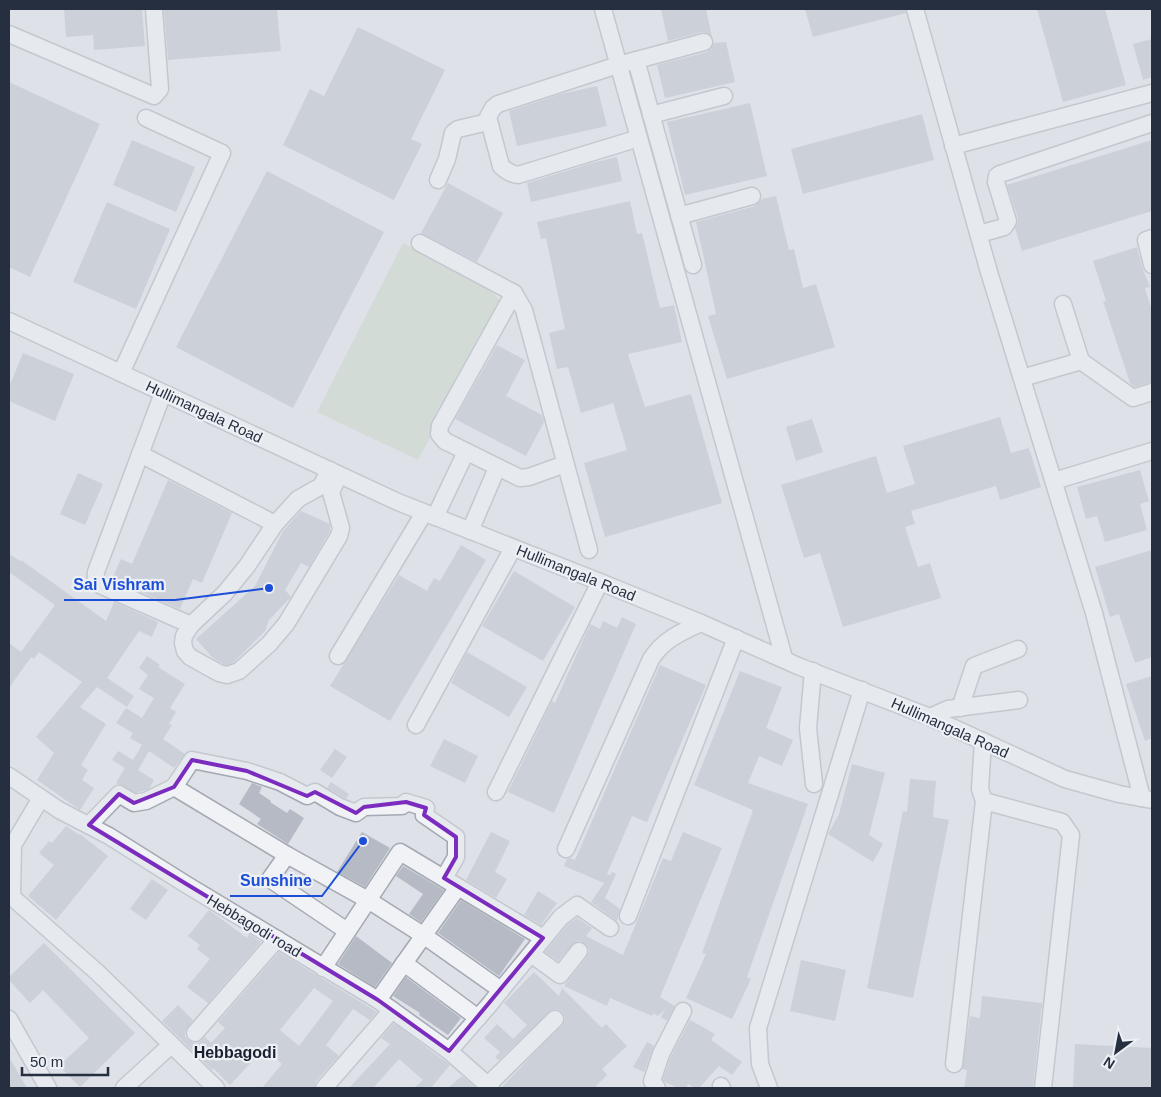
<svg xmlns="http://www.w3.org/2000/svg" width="1161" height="1097" font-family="Helvetica,sans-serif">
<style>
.green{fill:#c3d2be}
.building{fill:#b5bac5;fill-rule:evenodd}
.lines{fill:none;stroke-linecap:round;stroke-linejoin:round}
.minor-casing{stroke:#a3a8b2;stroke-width:19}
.minor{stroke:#f0f2f6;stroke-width:16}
.marked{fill:none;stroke:#7b2cbf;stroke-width:4;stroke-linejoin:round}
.labels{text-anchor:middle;stroke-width:4.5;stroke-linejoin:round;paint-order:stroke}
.street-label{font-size:15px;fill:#262f3f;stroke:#edf0f5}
.neighbourhood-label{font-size:16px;font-weight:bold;fill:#192030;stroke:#edf0f5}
.leader{fill:none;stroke:#1d4ed8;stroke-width:2}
.callout-dot{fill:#1d4ed8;stroke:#edf0f5;stroke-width:2}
.callout-label{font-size:16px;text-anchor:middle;font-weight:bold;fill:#1d4ed8;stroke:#edf0f5;stroke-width:4.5;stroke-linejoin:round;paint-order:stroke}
</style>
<rect width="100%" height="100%" fill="#dee1e8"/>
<polygon class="green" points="403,243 484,284 503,303 418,460 317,412"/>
<g class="building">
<polygon points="64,9 142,9 145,46 94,50 93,35 66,37"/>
<polygon points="164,9 277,9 281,51 168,60"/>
<polygon points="661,9 706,9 712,37 707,33 702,32 668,41"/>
<polygon points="805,9 905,9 906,13 813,37"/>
<polygon points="1037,9 1105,9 1126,85 1063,102"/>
<polygon points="358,27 445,70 411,139 422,144 394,200 283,145 310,89 324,96"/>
<polygon points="1152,39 1152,77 1143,80 1133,44"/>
<polygon points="726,42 735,82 665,98 657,65 707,52 711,49 714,43"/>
<polygon points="9,82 100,124 30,277 9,267"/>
<polygon points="597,86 607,126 517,146 509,111 561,94"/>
<polygon points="750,103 767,176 685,195 667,122"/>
<polygon points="922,114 934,160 803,194 791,149"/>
<polygon points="132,140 195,167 176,212 113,185"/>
<polygon points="1152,140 1152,211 1022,251 1015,228 1018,223 1018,218 1007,185"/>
<polygon points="617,157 622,181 531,202 527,183 592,163"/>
<polygon points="267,171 384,232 293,408 176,347"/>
<polygon points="448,183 503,213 477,262 421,233"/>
<polygon points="776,196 789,250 794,249 803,288 816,284 835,347 727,379 708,316 716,314 696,222 755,206 762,199"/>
<polygon points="630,201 637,234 642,233 660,308 674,305 682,342 628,354 645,407 691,394 722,503 605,537 584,463 627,450 613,403 581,413 568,367 557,369 549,333 565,329 546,238 541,239 537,222"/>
<polygon points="107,202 170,229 136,309 73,282"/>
<polygon points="1137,247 1142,267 1150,287 1145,288 1152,311 1152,382 1135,387 1130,383 1103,301 1106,301 1093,261"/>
<polygon points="497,345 525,360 506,396 542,415 544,422 526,456 455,419"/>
<polygon points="23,353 74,374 55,421 9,401 9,387"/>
<polygon points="1000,417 1011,453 1029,448 1041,487 1000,500 996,486 911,511 915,524 905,527 918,567 930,563 941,598 843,627 820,553 804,558 781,485 876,456 887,493 915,484 903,446"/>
<polygon points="812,419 823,452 796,461 786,427"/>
<polygon points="1140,470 1149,501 1140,504 1147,530 1105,542 1097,516 1086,519 1077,487"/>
<polygon points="78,473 103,484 85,525 60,514"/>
<polygon points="168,480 232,513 202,583 193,579 180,609 112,579 121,559 132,564"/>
<polygon points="301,511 330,524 330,531 309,567 301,563 285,590 291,597 269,620 265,631 234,662 227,665 223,664 213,658 196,639 255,586 283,531"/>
<polygon points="461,545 486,560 390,721 330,686 399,575 427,591 434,578 440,581"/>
<polygon points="1152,550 1152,657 1135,663 1119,614 1110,617 1095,567"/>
<polygon points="9,554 20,561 21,560 106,621 114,602 158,622 152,637 139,631 107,678 134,696 127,707 97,687 80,707 106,724 81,765 88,770 82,780 94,788 80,810 37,780 54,753 36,737 82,682 39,652 34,659 31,657 9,688 9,643 21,652 55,605 9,572"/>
<polygon points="514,571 575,607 543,661 482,626"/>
<polygon points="622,617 636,624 554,813 508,792 552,701 555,703 590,624 600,629 603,621 617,628"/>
<polygon points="467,652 527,687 509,717 451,683"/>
<polygon points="147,656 160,665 158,667 185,684 170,708 176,712 169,724 172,725 163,739 185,754 174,768 149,751 138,770 154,780 149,789 136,793 116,783 125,768 112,760 118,751 133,760 142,745 130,738 133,733 116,723 126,708 142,718 154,698 139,689 148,675 139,668"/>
<polygon points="660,665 706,685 647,822 632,816 607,874 610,875 612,872 616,874 605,898 620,909 617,921 591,902 604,883 564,866 567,859 570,858 575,860"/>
<polygon points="740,671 782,687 766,728 793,740 782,766 759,756 748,783 808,804 747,977 751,979 732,1019 686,998 706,954 702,953 753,810 694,785"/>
<polygon points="1152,676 1152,738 1145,741 1126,684"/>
<polygon points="444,739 478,756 465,783 430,766"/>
<polygon points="335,749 347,757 332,778 320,770"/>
<polygon points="852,764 885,773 869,835 883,844 873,862 828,834 839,814"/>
<polygon points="910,779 936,781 933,817 949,820 913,998 867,988 903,811 907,812"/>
<polygon points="331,782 349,794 346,799 327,788"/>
<polygon points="252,783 262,787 259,793 271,801 270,802 287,813 290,809 304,818 288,844 257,824 261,819 239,804"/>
<polygon points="66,826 79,835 80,834 108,856 56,920 28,896 54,865 39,853 49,841 52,843"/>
<polygon points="362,832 390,848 365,887 337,872"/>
<polygon points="491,832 510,841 495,872 507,879 496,898 466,880"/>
<polygon points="683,832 722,848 660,997 675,1006 667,1021 661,1017 665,1009 658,1016 653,1013 652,1016 610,998 607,1006 564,986 587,957 589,952 588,947 581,941 575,942 558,961 545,952 568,924 577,918 592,928 586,936 623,955 663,858 671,861"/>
<polygon points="403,866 444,890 421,922 409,914 423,894 396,876"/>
<polygon points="152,879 168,890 146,920 130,909"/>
<polygon points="538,891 557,903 541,925 524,915"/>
<polygon points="461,900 525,939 499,976 438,933"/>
<polygon points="209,910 247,938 249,934 261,942 208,1003 187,987 210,959 197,949 200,945 188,936"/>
<polygon points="356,936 392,963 375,987 338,964"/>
<polygon points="44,943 135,1033 80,1087 59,1066 89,1038 43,990 30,1003 9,980 9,977"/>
<path d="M279,952l98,60 -7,8 -17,-11 -27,36 13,11 -23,25 -2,7h-52l20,-24 -18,-15 -34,36 -17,-17 -1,2 -50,-49 16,-16 15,15 -8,11v5l3,4 5,3h5l7,-6 6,6 14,-15 -7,-6zM314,988l19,13 -34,45 -19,-16z"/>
<polygon points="801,960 846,970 835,1021 790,1011"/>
<polygon points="534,972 559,996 562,988 602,1028 606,1024 627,1046 602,1069 607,1075 594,1088 501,1088 564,1022 565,1017 562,1012 557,1009 552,1010 499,1060 495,1057 500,1052 484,1038 497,1024 513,1039 527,1025 504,1003"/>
<polygon points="406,977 461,1018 448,1035 419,1015 420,1013 393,996"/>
<polygon points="982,996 1042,1003 1033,1088 964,1088 967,1070 962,1069 970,1016 980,1018"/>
<polygon points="690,1020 715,1034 711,1040 742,1062 732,1075 719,1066 699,1088 695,1088 688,1084 686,1088 678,1088 665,1082 663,1079 670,1058"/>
<polygon points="394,1023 450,1065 431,1088 414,1088 423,1080 399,1059 373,1088 349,1088 390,1044 381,1038"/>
<polygon points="647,1042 654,1046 644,1072 633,1067"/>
<polygon points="1075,1044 1152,1048 1152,1088 1073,1088"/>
<polygon points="9,1057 27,1088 9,1088"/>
<polygon points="462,1076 476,1088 448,1088"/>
</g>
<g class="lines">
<g class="minor-casing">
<g id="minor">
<polyline points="603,9 784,658"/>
<polyline points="915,9 989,272 1094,613 1142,798"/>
<polyline points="9,34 154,96 160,89 154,9"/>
<polyline points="636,60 693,265"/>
<polyline points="651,115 724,96"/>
<path d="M639,138l-121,37c-7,-1 -12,-4 -17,-9l-13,-49 5,-9 5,-4 120,-39 86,-23"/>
<polyline points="953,146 1152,93"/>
<polyline points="438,180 447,159 453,133 458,129 488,122"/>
<polyline points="679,216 752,196"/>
<polyline points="979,234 1004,227 1008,221 996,182 997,176 1000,174 1152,123"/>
<polyline points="1152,238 1146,240 1152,265"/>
<polyline points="420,243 514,293 524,310 589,550"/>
<polyline points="514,293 440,426 439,434 445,441 520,478 529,477 565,464"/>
<polyline points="1063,304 1081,361"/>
<polyline points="9,321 398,502 600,582 701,623 798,666 930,717 1065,779 1119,794 1152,800"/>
<polyline points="121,373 222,153 146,118"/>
<polyline points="1022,378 1081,361 1133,398 1152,392"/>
<path d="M163,393l-67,179c-1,7 0,10 6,14l89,39"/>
<polyline points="140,454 275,524"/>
<polyline points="330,470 321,486 298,499 275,524 247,566 225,593 191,625 184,636 183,643 185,651 190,657 219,673 227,675 239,671 269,644 286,624 339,536 341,528 331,492 339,475"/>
<polyline points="1054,481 1152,451"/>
<polyline points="435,517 466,452"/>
<polyline points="470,531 497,468"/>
<polyline points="338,656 424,513"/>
<polyline points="813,671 808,728 814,784"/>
<polyline points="960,708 974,666 1018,649"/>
<polyline points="930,717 948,709 1019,700"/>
<polyline points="416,725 513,548"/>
<polyline points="983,741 980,789 984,801 1062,822 1071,835 1043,1088"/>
<polyline points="9,776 59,810 109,836 187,885 378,1000 449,1051 491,1088"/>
<polyline points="174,787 287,855"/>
<polyline points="496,792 600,582"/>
<polyline points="41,798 13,845 12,897 98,973 216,1088"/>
<polyline points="89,825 119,794 134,803 146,801 174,787 192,760 247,771 280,782 307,796 315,792 340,807 356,813 364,807 402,806 406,802 426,808 424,815 456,837 456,857 444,878"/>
<path d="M566,849l85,-190c12,-19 30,-27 50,-36"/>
<polyline points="628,916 736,638"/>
<polyline points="347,931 270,879 287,855 368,900 423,935 501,990 490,1004 449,1051"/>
<polyline points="531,954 560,975 579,951"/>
<polyline points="404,963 478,1018"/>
<polyline points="323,968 400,852 543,938"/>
<polyline points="501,990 561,917 577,905 610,928"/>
<polyline points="378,1000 458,887"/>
<polyline points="9,1019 48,1088"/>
<polyline points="195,1033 277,939"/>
<polyline points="954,1064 984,801"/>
<polyline points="488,1085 555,1019"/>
<polyline points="721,1086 722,1088"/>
<polyline points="124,1088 171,1045"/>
<polyline points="324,1088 392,1010"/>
<polyline points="657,1088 652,1081 661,1054 683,1011"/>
<polyline points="769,1088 760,1064 758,1028 862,690"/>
</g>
</g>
<use href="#minor" class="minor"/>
</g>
<path d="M0 0H1161V1097H0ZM192,760l55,11 60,25 8,-4 41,21 8,-6 42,-5 20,6 -2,7 32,22v20l-12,21 99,60 -94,113 -71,-51 -289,-175 30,-31 15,9 40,-16z" fill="#dee1e8" fill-opacity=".55" fill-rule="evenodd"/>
<path class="marked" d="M192,760l55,11 60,25 8,-4 41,21 8,-6 42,-5 20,6 -2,7 32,22v20l-12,21 99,60 -94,113 -71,-51 -289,-175 30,-31 15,9 40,-16z"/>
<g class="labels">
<g class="street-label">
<text transform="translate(204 412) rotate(25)" y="5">Hullimangala Road</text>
<text transform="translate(576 573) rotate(22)" y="5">Hullimangala Road</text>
<text transform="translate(950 728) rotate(24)" y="5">Hullimangala Road</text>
<text transform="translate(254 926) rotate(31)" y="5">Hebbagodi road</text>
</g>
<g class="neighbourhood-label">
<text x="235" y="1058">Hebbagodi</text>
</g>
</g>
<path class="leader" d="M269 588L175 600H64M363 841L322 896H230"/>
<g class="callout-dot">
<circle cx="269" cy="588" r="5"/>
<circle cx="363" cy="841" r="5"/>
</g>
<g class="callout-label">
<text x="119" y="590">Sai Vishram</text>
<text x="276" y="886">Sunshine</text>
</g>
<rect width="1161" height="1097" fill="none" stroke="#262f3f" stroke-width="20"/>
<g transform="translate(1116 1052) rotate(212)" stroke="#edf0f5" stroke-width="4" paint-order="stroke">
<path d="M0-4L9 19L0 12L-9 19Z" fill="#262f3f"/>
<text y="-8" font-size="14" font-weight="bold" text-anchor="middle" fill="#262f3f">N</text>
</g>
<path d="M22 1067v8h86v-8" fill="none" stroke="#262f3f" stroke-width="2.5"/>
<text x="30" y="1067" font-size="15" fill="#262f3f" stroke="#edf0f5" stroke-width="4" paint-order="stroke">50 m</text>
</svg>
